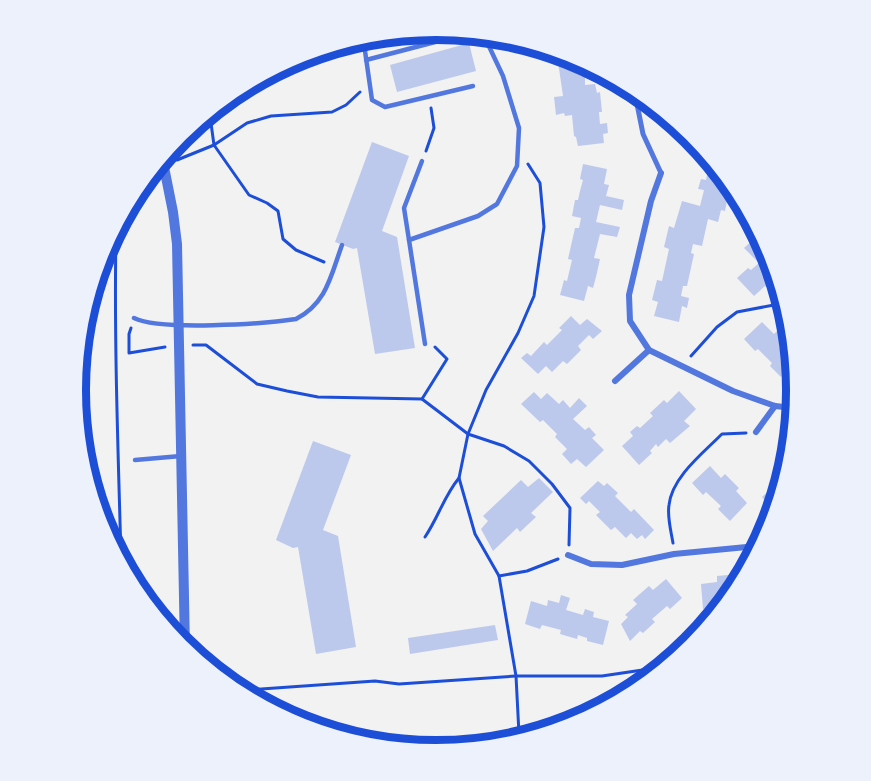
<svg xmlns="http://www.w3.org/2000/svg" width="871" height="781" font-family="'Times New Roman',serif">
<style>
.building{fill:#bdc9ec}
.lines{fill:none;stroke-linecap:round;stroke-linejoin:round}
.path{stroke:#1d4ed8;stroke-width:3}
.service{stroke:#5277de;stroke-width:4.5}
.pedestrian{stroke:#5277de;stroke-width:5}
.minor{stroke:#5277de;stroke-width:6}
.tertiary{stroke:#5277de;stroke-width:10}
.rim{fill:none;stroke:#1d4ed8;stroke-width:8}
</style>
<rect width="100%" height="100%" fill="#f2f2f2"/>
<g class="building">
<polygon points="469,43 476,71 397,92 390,65"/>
<polygon points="356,46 357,52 317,58 316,54"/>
<polygon points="542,51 574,58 587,67 588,73 585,73 585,85 595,84 597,93 600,92 602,112 599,112 600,124 607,123 608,133 603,134 604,143 578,146 576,137 574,136 572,115 565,116 564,113 556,115 554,97 563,96 557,55 542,57"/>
<polygon points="372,142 409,156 382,231 397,237 415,348 375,354 357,248 353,249 335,242"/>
<polygon points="583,164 607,169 604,184 609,185 606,196 624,200 622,210 600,205 596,222 620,227 617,237 600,234 594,258 600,259 596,277 593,288 588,286 584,301 560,295 564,280 567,281 572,260 568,259 575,228 579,228 581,218 572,216 575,200 578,200 580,191 583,180 580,179"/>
<polygon points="709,164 726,189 724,195 728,196 725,211 721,210 718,222 708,219 702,246 693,244 691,253 694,254 687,286 683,286 681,296 689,298 687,308 682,306 679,322 654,316 658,302 652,300 657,280 662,281 669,249 664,247 669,226 674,228 682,201 700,206 704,190 698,189 701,179 706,180"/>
<polygon points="756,237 759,238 769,253 770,258 761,266 774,279 775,284 769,289 765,286 754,296 737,278 748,268 751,270 759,263 744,248"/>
<polygon points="571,316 580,325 587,319 602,331 593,339 589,335 578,346 581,350 567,364 563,361 552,372 546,366 538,374 521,358 527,353 531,356 544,342 547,345 562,330 559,328"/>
<polygon points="762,322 774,334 778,330 786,338 791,367 781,377 770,366 772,363 758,349 755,351 744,339"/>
<polygon points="679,391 696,409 684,421 690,426 670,443 666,439 658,447 656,444 650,451 652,453 639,465 622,446 633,436 630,432 637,426 640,428 653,416 650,413 664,400 667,403"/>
<polygon points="534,392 541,399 547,393 559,404 563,400 570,408 579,398 587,406 573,419 585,430 589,427 596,435 592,438 604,450 586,467 577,459 571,464 562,454 567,449 555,437 557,434 543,420 540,422 521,404"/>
<polygon points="313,441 351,455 323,530 338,536 356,647 316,654 298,547 293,548 276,540"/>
<polygon points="710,466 721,478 725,474 739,488 736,491 747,503 730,521 718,509 721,506 706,492 703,495 692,483"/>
<polygon points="779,474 779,476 772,509 762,497 773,487 770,483"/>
<polygon points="539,478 553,492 531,513 536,517 520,532 517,528 493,551 481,529 488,521 483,516 521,480 528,487"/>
<polygon points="598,481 604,486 607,483 618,493 615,496 631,512 634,509 654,530 645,539 642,535 637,539 631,533 626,538 615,527 611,530 596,515 600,512 589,501 586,504 580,498"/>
<polygon points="738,574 716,607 703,609 701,584 717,582 717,576"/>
<polygon points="666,579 682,598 670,609 667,606 652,619 655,622 643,633 640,631 630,641 621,624 628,617 625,615 637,604 633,600 649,586 653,590"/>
<polygon points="561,595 570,598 566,610 583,615 585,609 594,612 593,617 609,621 603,645 587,641 587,638 578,635 577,639 560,634 561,630 542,625 540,629 525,624 531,601 547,606 548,600 559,603"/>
<polygon points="495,625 498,640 410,654 408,638"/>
</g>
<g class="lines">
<g class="path">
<polyline points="210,116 214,145 249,195 267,203 278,211 283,239 296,250 324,262"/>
<polyline points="426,151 434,128 431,108"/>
<polyline points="177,160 214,145 247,123 271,116 332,112 346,105 360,92"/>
<polyline points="528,164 540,183 544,227 534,296 518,333 486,390 468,434 504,446 529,461 552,484 570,508 569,545"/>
<polyline points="127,216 133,218"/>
<path d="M116,232c-2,108 2,216 5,324"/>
<polyline points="131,328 129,334 129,353 165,347"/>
<polyline points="193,345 206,345 257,384 287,391 318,397 422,399"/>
<polyline points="435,347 447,359 422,399 468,434 459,478 475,534 499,576 516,676 519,734"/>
<polyline points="691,356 717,327 737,312 779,304"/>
<path d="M425,537c13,-19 19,-41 34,-59"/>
<path d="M673,543c-2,-12 -6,-26 -4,-38 3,-28 34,-52 53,-71l24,-1"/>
<polyline points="499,576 527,571 558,559"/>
<polyline points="248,690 375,681 399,684 516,676 602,676 656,668"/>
</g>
<g class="service">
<polyline points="364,44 372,100 385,107 473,86"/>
<polyline points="366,60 462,35"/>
<polyline points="409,240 404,208 422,161"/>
<path d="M134,318c26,13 130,6 162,1 31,-16 35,-44 46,-74"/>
<polyline points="425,344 409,240 478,216 497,204 517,166 519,128 503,76 486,40"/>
<polyline points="135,460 181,456"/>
</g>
<polyline class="pedestrian" points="636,99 643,134 661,173"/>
<g class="minor">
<polyline points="661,173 651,201 629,295 630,321 649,350 733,391 775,406 793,408"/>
<polyline points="615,381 649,350"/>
<polyline points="756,432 775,406"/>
<polyline points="568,555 591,564 622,565 674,554 757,546"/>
</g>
<polyline class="tertiary" points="163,162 173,212 177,244 185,648"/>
</g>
<path d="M0 0H871V781H0ZM86 390a350 350 0 1 1 700 0a350 350 0 1 1-700 0Z" fill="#edf1fc" fill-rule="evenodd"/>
<path class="rim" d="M86 390a350 350 0 1 1 700 0a350 350 0 1 1-700 0Z"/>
</svg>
